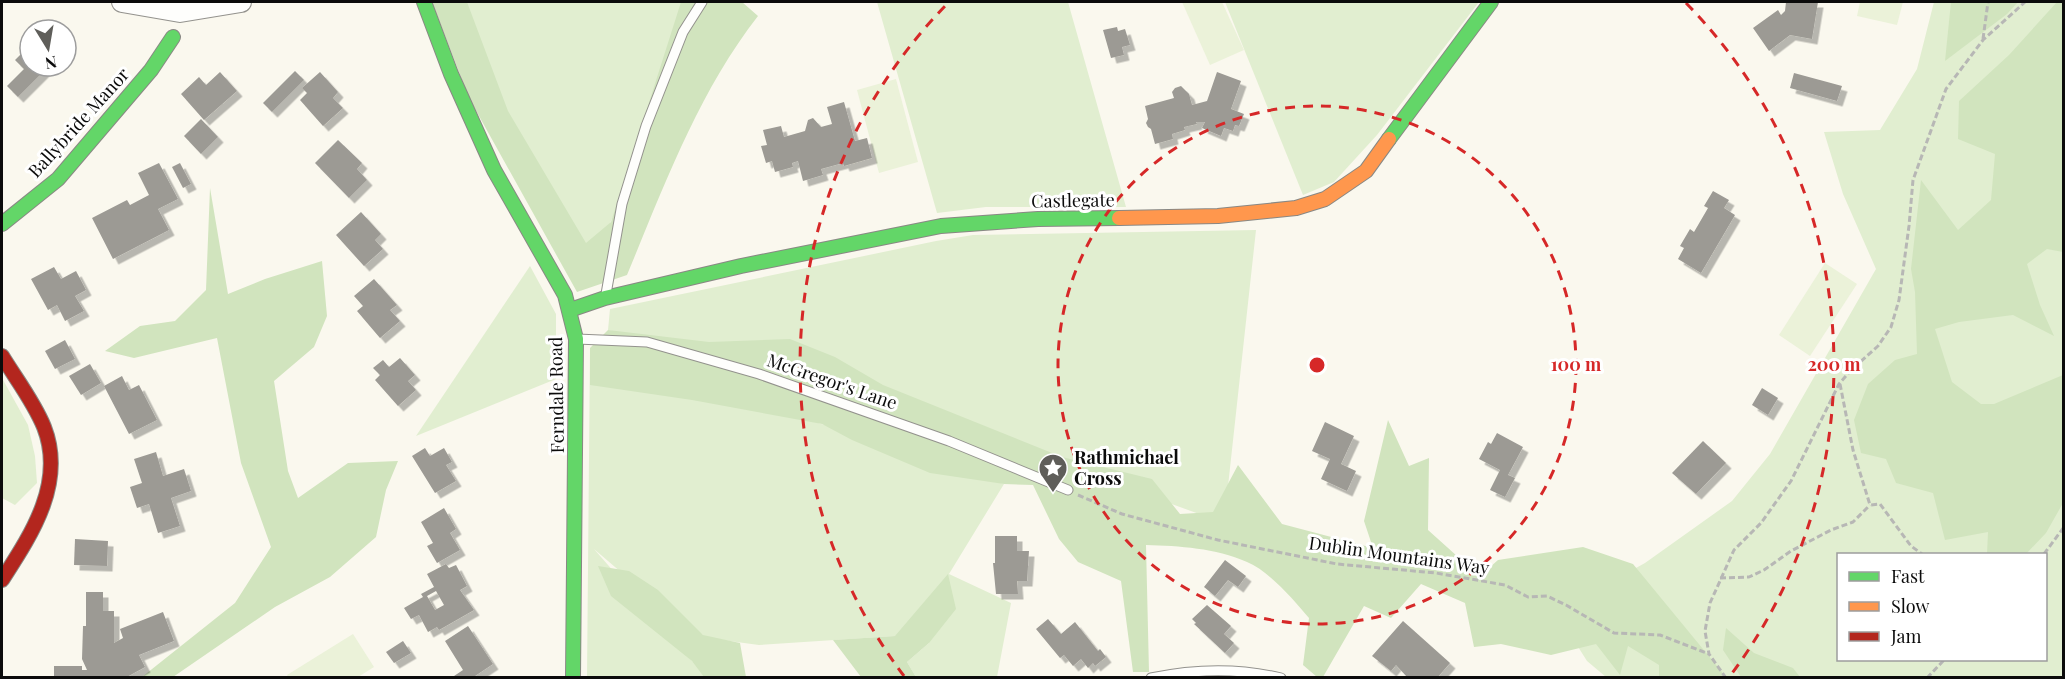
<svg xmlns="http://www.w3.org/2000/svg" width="2065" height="679" font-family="'Playfair Display',serif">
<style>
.green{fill:#e1eed0;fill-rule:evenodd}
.forest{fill:#d1e4be}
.pitch{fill:#ebf2d9}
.building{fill:#9c9a94;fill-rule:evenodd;filter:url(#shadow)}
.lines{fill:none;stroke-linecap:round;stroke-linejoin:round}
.lane-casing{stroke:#93928d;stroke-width:11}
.street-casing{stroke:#93928d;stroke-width:22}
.fast-casing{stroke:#898884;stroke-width:16}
.slow-casing{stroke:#898884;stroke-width:16}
.jam-casing{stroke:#898884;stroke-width:16}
.path{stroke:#b7b7b5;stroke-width:3;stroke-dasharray:6 3;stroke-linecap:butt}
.lane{stroke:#fefefc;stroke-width:9}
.street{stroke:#fefefc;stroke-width:20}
.fast{stroke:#63d668;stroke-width:14}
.slow{stroke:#ff974d;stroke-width:14}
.jam{stroke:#b3261e;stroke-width:14}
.ring{fill:none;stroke:#d62828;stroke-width:3;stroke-dasharray:10 8}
.labels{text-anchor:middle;stroke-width:6;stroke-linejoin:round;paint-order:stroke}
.street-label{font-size:18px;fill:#0b0b0b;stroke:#fff}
.poi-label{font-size:18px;font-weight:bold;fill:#0b0b0b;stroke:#fff;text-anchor:start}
.centre{fill:#d62828;stroke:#fff;stroke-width:3}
.ring-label{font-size:18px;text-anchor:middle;font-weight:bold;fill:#d62828;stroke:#fff;stroke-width:6;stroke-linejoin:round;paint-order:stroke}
</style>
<defs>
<filter id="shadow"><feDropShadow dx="5.5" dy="5.5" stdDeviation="0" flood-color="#0004"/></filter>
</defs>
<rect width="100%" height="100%" fill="#faf8ee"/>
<g class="green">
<polygon points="448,2 689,2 685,59 580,289"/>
<polygon points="877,2 1068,2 1126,207 986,207 937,213"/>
<polygon points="1225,2 1479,2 1377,135 1334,182 1303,195"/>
<path d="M1934,2h129v675h-457l-19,-16 -31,-49 89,-49 87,-62 38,-47 106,-185 -33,-75 -19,-62 56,-2 37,-61zM1838,554h208v106h-208z"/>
<polygon points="1256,230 1224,523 863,392 608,330 610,309 936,241 973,235"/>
<polygon points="530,266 556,314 556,379 416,436"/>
<polygon points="590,348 1004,484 949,574 1011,603 997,677 916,677 907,662 929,643 895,636 759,645 707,638 650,597 594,549 692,661 724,677 587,678"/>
<polygon points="2,378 28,425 35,456 37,483 15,505 2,498"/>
</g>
<g class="forest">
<path d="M432,2h35l41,109 78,132 25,-21 70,-220h61l16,14c-60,77 -94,170 -131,259l-50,17 -108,-194z"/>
<polygon points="1951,2 2018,2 2007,14 1945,61"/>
<polygon points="2057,2 2064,2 2063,252 2047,249 2027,264 2040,305 2054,336 2013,315 1959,322 1935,329 1952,382 1981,404 1994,404 2063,375 2063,503 2046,533 2026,554 1987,554 1988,532 1945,540 1933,493 1896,483 1886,459 1861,453 1854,420 1868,384 1895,360 1917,354 1915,292 1911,269 1921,180 1958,230 1991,200 1995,154 1958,139 1959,101 2009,55"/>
<polygon points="210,188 228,294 265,279 322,261 327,316 314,347 274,381 288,471 298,498 348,463 398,461 386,490 376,537 330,577 275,607 173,677 142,677 235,603 271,547 241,463 217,338 134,358 105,351 140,326 175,321 206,290"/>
<path d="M608,330l101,12 81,-3 45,18 48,28 179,72 90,22 28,35 33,-2 25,-47 44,59 91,24 -9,-27 24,-101 21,46 20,-8 -1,72 49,44 4,1 17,-15 85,-13 50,17 93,113h-67v-12l-31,-19 -8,29 -24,-31 -45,11 -50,-11 -27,3 -9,-44 -44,-19 -30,34 -27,-12 -41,71h-6l-14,-12 6,-47c-15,-18 -40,-47 -62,-56 -32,-14 -67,-16 -101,-17l3,127h-16l-12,-91 -43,-19 -19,-23 -26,-54 -29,-1 -74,-11 -78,-33 -30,-16 -130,-24 -102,-15v-37z"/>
<polygon points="598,566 629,571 658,590 703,635 740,643 746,677 704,677 692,661 611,596"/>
<polygon points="948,574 956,609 929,643 907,662 916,677 861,677 833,640 895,636"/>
<polygon points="1726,628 1754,653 1793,668 1800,677 1741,677 1723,650"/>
</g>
<g class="pitch">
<polygon points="1182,2 1222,2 1244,50 1210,65"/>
<polygon points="1860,2 1903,2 1897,25 1857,16"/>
<polygon points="896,79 918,162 879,173 857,90"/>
<polygon points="1825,263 1857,284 1810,356 1779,335"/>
<polygon points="353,634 374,667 358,677 288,677 287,675"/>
</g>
<g class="building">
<polygon points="1786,2 1818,2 1812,39 1790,35 1769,51 1753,28 1778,10 1781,15 1785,11"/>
<polygon points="1117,27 1118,31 1125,29 1130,45 1122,47 1124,55 1111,58 1103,30"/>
<polygon points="30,45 30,66 49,66 18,97 7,86 24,69 15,60"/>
<polygon points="295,71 304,80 272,112 263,103"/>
<polygon points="220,72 237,91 204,120 181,94 199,77 206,85"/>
<polygon points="320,72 338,92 333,98 343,108 323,126 300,100 307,93 302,88"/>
<polygon points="1217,72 1241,81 1231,109 1244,114 1239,126 1235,125 1233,131 1224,128 1221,136 1202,128 1205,122 1196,122 1197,124 1184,127 1185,130 1172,134 1173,139 1155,144 1151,129 1148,127 1146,123 1148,119 1145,106 1174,98 1172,92 1175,88 1181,86 1189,94 1192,105 1207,101"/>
<polygon points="1794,73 1842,86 1837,101 1790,88"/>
<polygon points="844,102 855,141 867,138 872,158 844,166 843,163 821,169 823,175 803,181 798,161 792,163 793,167 775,172 772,161 766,163 761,146 767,145 763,130 781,126 784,137 805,131 808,120 813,118 821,127 832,124 827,107"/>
<polygon points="201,119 218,137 201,154 184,136"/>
<polygon points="338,140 362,163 357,169 367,180 349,198 315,163"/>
<polygon points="159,163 178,199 158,209 169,230 113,259 92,218 127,200 130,205 149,195 138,173"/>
<polygon points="180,163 191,184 183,188 172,167"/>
<polygon points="1713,191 1729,200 1724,208 1735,215 1701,273 1678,259 1684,248 1680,246 1690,229 1694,232 1708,208 1704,206"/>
<polygon points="361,212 381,234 375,240 383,249 364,266 336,235"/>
<polygon points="54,267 61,279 76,271 86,290 75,296 84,311 65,321 57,305 48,310 31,279"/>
<polygon points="374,279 397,305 390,310 400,321 380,338 357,311 363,306 354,296"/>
<polygon points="65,340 75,359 55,369 45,351"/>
<polygon points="400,358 415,375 408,381 416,390 398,406 375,380 380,375 373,368 383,360 389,367"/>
<polygon points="90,364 101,383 81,395 69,376"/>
<polygon points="122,376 129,390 139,385 157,420 129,434 104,386"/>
<polygon points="1762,388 1778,398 1768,415 1752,405"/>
<polygon points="1325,422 1354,436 1341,464 1356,471 1347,491 1321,479 1330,459 1312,451"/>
<polygon points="1497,433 1523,447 1508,475 1515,478 1505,497 1490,490 1500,470 1479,459 1488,442 1491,444"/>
<polygon points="1703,441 1726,463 1696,494 1672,473"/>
<polygon points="425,448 430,456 444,448 452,462 446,465 456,481 435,493 412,456"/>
<polygon points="156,452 163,476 184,469 191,491 171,498 180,526 158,533 149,504 137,508 130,487 142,483 134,459"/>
<polygon points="444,508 456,529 450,533 460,550 437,563 427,546 433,543 421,522"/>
<polygon points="995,536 1017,536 1017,551 1029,551 1027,581 1017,581 1018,594 996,594 993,563 995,563"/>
<polygon points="75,539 108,541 107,566 74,565"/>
<polygon points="1225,560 1246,576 1238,587 1228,580 1215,596 1204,587"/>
<path d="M446,564l3,4 7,-3 11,21 -7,4 14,20 -35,20 -2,-3 -9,5 -9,-17 -8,4 -7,-11 19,-11 -2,-3 13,-7 -7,-13zM436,591l8,14 -9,5 -8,-14z"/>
<polygon points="86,592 103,592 103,611 114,611 114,643 123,638 120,629 163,612 174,641 139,655 145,667 125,678 54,678 54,666 82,666 82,670 87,670 82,659 83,626 86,626"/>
<polygon points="1207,605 1231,626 1224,634 1234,643 1225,653 1194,624 1196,623 1192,619"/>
<polygon points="1048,619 1061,634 1075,622 1098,651 1100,649 1106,657 1095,666 1093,663 1088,668 1081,659 1073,666 1064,655 1060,658 1036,629"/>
<polygon points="1403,621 1450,663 1437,678 1408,678 1396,665 1391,671 1372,656"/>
<polygon points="468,626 493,664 472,678 455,678 454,676 463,670 445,641"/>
<polygon points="403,641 411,653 394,663 386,652"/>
</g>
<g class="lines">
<g class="lane-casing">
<g id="lane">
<polyline points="606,294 622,204 646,126 683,32 702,2"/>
<polyline points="577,339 647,342 759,374 949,441 1068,490"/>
<path d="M1151,678c43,-9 88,-10 130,0"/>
</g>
</g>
<g class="street-casing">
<polyline id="street" points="122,2 180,12 241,2"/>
</g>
<g class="fast-casing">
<g id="fast">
<polyline points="424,2 451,74 494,170 565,295 576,339 573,678"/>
<polyline points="1389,139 1491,2"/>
<polyline points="2,224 58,179 151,70 173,37"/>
<polyline points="570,310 605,298 741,266 941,226 1038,219 1119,218"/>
</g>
</g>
<g class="slow-casing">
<polyline id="slow" points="1119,218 1218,216 1296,208 1325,199 1366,171 1389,139"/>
</g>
<g class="jam-casing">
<path id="jam" d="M2,356c14,23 32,46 42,71 22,56 -13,108 -42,153"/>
</g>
<g class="path">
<polyline points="1983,39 1988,2"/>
<polyline points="1840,384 1853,450 1870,505 1880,504 1911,546 1922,554"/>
<polyline points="1078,495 1122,514 1218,540 1337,564 1436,573 1505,585 1528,597 1547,596 1566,605 1614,633 1660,635 1709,654"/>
<polyline points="2044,554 2064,527"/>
<polyline points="1720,578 1749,577 1764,570 1791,551 1831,530 1853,522 1870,505"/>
<polyline points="1726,678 1709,654 1705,631 1710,603 1734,550 1761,523 1791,481 1839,384 1851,370 1878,346 1891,327 1899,300 1909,226 1913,180 1946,89 1983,40 2025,2"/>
<polyline points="1927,678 1944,660"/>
</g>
<use href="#lane" class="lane"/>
<use href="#street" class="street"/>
<use href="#fast" class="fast"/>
<use href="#slow" class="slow"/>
<use href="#jam" class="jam"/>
</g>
<g class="ring">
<circle cx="1317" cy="365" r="259"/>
<path d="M904 676A517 517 0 0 1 948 3M1686 3A517 517 0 0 1 1730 676"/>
</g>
<defs>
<g id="sight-pin" transform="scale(1.5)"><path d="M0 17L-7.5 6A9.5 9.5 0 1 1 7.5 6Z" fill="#5f5e5a" stroke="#fff"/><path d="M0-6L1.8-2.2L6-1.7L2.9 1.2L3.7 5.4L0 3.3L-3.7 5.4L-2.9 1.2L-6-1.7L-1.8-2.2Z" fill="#fff"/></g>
</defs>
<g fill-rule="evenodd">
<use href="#sight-pin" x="1053" y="468"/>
</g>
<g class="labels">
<g class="street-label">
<text transform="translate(79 123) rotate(-48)" y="6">Ballybride Manor</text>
<text transform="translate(1073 201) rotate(-1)" y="6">Castlegate</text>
<text transform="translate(832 382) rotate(19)" y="6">McGregor's Lane</text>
<text transform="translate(557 395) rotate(-91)" y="6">Ferndale Road</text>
<text transform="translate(1399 556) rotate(8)" y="6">Dublin Mountains Way</text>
</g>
<g class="poi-label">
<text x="1074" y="464">Rathmichael<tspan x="1074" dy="21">Cross</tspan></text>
</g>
</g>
<circle cx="1317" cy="365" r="9" class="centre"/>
<g class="ring-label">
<text x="1576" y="371">100 m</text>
<text x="1834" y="371">200 m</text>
</g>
<rect width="2065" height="679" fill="none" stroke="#0b0b0b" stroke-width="6"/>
<rect x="1837" y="553" width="210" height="108" fill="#ffffff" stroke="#9d9d9d" stroke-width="1.5"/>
<rect x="1849" y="572" width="30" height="9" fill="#63d668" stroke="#9d9d9d" stroke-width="1.5"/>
<text x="1891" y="583" font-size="18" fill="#0b0b0b">Fast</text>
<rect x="1849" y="602" width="30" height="9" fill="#ff974d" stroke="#9d9d9d" stroke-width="1.5"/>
<text x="1891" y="613" font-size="18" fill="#0b0b0b">Slow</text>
<rect x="1849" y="632" width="30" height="9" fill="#b3261e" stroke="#9d9d9d" stroke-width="1.5"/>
<text x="1891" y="643" font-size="18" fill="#0b0b0b">Jam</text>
<g transform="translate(48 48) rotate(169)"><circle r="28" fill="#ffffff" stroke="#9d9d9d" stroke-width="1.5"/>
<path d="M0-4.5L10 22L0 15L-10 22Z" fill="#5f5e5a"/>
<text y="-9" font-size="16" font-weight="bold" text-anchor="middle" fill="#0b0b0b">N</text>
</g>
</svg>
